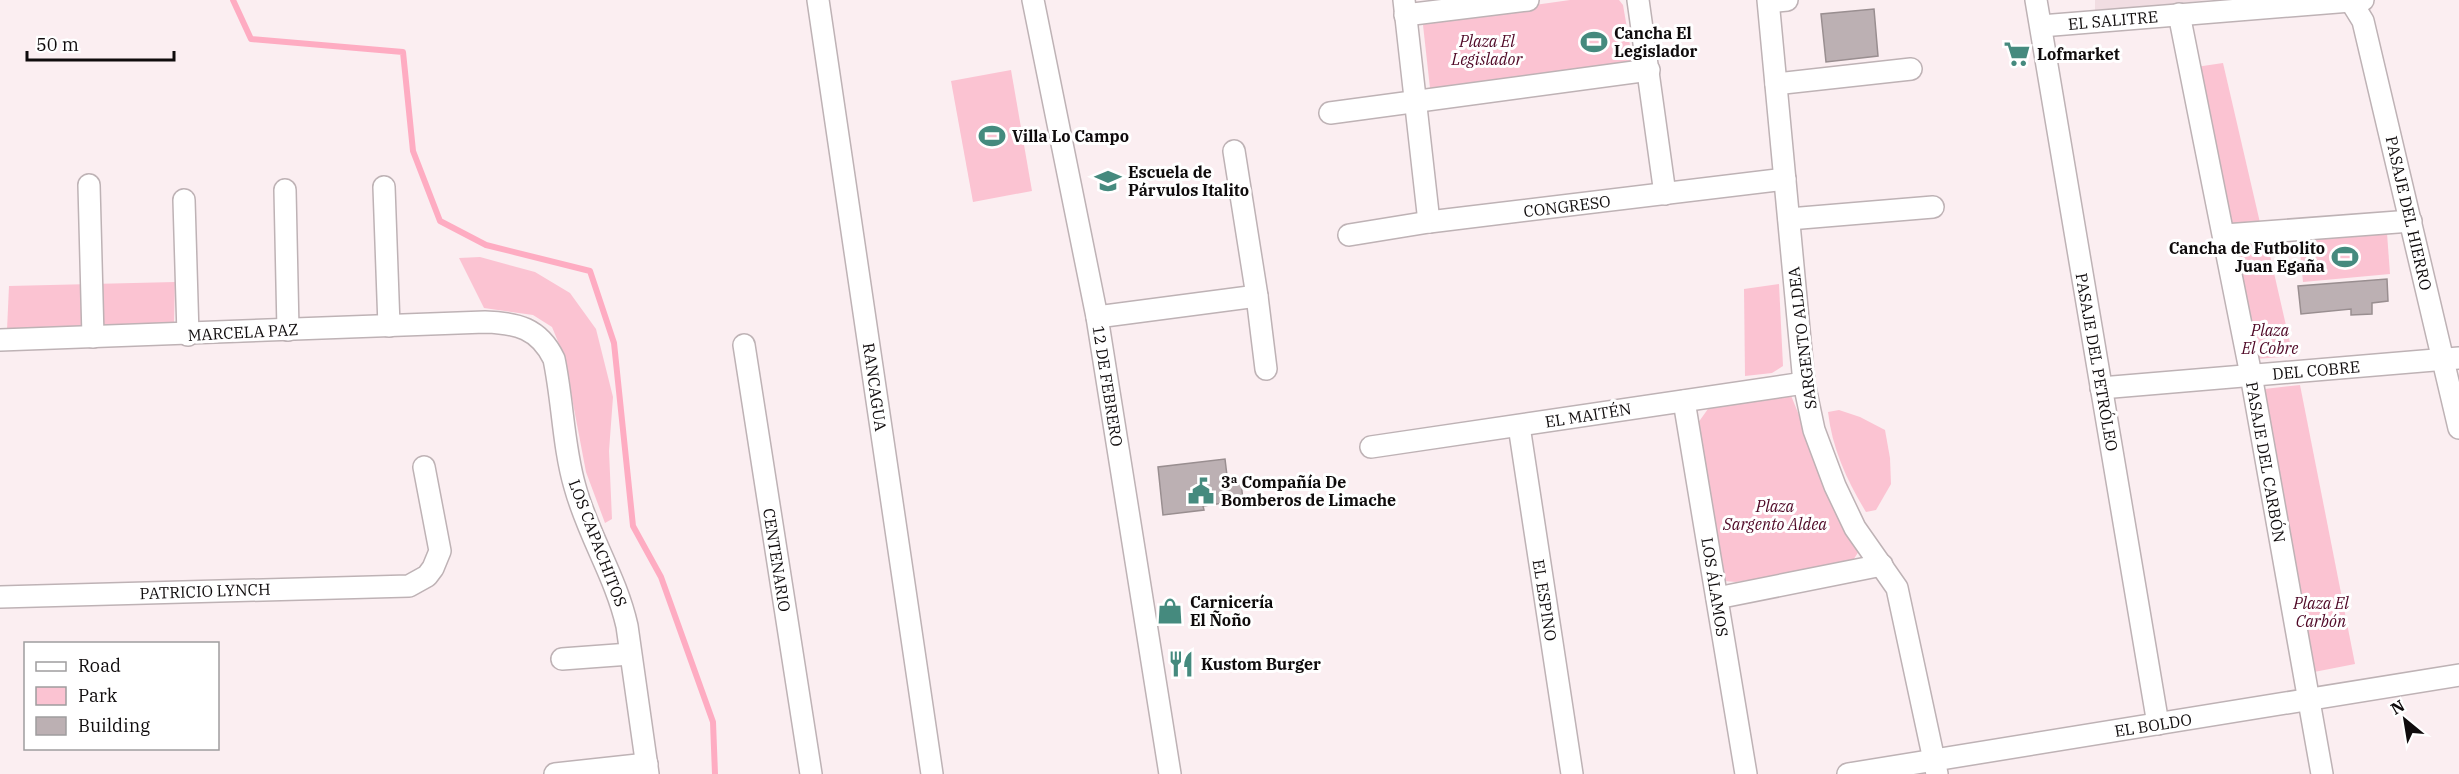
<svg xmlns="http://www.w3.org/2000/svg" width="2459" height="774" font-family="'IBM Plex Serif',serif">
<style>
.built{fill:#f1dde2}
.green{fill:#fbc3d2}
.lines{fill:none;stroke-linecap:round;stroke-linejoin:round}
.stream{stroke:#feacc2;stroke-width:6}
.building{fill:#bcb0b3;stroke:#998e90;stroke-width:1.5}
.minor-casing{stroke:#beb2b5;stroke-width:24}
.minor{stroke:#fff;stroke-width:21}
.labels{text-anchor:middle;stroke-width:6;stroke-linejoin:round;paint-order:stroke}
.street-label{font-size:16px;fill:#0f0b0c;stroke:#fff}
.poi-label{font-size:16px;font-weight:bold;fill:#0f0b0c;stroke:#fff;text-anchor:start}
.park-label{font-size:16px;font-style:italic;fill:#4f0826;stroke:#fff}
</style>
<rect width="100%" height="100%" fill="#fbeef1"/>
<polygon class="built" points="2095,0 2209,0 2095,12"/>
<g class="green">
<polygon points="1570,0 1619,0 1623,5 1633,63 1431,97 1423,25 1433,19"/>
<polygon points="2223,63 2261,227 2230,228 2196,67"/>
<polygon points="1011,70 1032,191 973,202 951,81"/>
<polygon points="2387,233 2390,274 2303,282 2299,241"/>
<polygon points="2266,238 2293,356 2255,359 2235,240"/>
<polygon points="480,257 535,272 570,293 596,329 613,397 609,451 612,519 605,523 586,472 564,356 552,327 533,315 484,308 459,258"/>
<polygon points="175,282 174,323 7,330 9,286"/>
<polygon points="1779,284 1783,366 1772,373 1745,376 1744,289"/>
<polygon points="2300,385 2355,664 2309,673 2256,390"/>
<polygon points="1790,393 1831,494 1859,551 1850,565 1736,582 1724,581 1698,423 1710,406"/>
<path d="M1839,410l21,7 25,13 5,28 1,26 -15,26 -10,2c-19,-31 -34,-64 -38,-100z"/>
</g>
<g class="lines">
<polyline class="stream" points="233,0 251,39 403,52 413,151 440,221 486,245 590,271 614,343 633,526 661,577 713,722 715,774"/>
</g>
<g class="building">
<polygon points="1874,9 1878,56 1826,62 1821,14"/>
<polygon points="2387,279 2388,301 2372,303 2372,314 2351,315 2351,309 2301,314 2298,286"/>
<polygon points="1225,459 1228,484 1241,482 1243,500 1203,506 1204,510 1163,515 1158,467"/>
</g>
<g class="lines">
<g class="minor-casing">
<g id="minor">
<polyline points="818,0 932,774"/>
<polyline points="1033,0 1097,317 1170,774"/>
<polyline points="1404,0 1429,222"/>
<polyline points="1638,0 1665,194"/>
<polyline points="1768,0 1804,383 1814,430 1835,486 1855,528 1897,588 1937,774"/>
<polyline points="2036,0 2158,724"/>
<polyline points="2350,0 2363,21 2459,428"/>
<polyline points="1769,2 1787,0"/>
<polyline points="2179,14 2251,375 2322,774"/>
<polyline points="1405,15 1528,0"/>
<polyline points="2041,26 2363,0"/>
<polyline points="1776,84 1911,69"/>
<polyline points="1330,113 1649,70"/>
<polyline points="1234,151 1257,296 1266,369"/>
<polyline points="89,185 93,337"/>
<polyline points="384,187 389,326"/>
<polyline points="285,190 288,330"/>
<polyline points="184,200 188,335"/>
<polyline points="1789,219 1933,207"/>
<polyline points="1349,235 1429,222 1785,179"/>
<polyline points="2225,235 2411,221"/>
<polyline points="1097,317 1257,296"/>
<path d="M0,340l485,-18c32,1 54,6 69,37 9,43 9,87 21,128 13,48 41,90 52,139l21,148"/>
<polyline points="744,345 811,774"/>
<polyline points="2101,388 2459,358"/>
<polyline points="1684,401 1746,774"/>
<polyline points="1519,426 1572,774"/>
<polyline points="1371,447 1804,383"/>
<polyline points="0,597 409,586 427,576 433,568 440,551 424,467"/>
<polyline points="1717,598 1882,565"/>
<polyline points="562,659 630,654"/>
<polyline points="555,774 647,764"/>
<polyline points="1848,774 2459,675"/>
</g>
</g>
<use href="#minor" class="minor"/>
</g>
<defs>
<g id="stadium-bare" transform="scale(2.07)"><path d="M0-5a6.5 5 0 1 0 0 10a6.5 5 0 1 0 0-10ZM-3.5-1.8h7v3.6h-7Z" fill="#458a7e" stroke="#fff" stroke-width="2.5" paint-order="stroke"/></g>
<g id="supermarket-bare" transform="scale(2.07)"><path d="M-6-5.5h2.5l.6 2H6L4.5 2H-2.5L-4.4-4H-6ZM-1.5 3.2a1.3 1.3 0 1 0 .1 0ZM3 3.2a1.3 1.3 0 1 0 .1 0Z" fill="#458a7e" stroke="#fff" stroke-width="2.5" paint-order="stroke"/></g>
<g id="school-bare" transform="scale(2.07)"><path d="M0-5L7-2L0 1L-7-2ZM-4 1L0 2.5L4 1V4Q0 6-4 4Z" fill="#458a7e" stroke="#fff" stroke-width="2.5" paint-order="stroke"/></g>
<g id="civic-bare" transform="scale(2.07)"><path d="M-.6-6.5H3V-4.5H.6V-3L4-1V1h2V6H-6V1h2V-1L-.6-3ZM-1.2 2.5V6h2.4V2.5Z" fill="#458a7e" stroke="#fff" stroke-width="2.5" paint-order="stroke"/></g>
<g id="shop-bare" transform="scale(2.07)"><path d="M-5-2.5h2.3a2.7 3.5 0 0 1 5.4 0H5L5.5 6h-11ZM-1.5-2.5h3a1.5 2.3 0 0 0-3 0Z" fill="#458a7e" stroke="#fff" stroke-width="2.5" paint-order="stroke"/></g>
<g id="restaurant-bare" transform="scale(2.07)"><path d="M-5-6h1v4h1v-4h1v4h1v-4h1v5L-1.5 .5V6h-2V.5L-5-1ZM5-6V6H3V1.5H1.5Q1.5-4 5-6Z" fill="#458a7e" stroke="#fff" stroke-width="2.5" paint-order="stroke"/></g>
</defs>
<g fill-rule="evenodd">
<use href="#stadium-bare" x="1594" y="42"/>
<use href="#supermarket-bare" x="2017" y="54"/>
<use href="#stadium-bare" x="992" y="136"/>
<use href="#school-bare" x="1108" y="181"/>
<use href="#stadium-bare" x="2345" y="257"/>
<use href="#civic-bare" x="1201" y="491"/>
<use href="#shop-bare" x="1170" y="611"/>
<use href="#restaurant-bare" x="1181" y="664"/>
</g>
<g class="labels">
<g class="street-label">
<text transform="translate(2113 20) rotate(-5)" y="6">EL SALITRE</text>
<text transform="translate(1567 206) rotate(-7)" y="6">CONGRESO</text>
<text transform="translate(2409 213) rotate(77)" y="6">PASAJE DEL HIERRO</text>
<text transform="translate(243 332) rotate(-3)" y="6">MARCELA PAZ</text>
<text transform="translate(1802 338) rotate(-97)" y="6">SARGENTO ALDEA</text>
<text transform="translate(2097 362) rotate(80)" y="6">PASAJE DEL PETRÓLEO</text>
<text transform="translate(2316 370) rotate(-5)" y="6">DEL COBRE</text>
<text transform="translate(1108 386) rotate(81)" y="6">12 DE FEBRERO</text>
<text transform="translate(875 387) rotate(82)" y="6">RANCAGUA</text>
<text transform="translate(1588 415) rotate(-9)" y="6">EL MAITÉN</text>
<text transform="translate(2266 462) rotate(80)" y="6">PASAJE DEL CARBÓN</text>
<text transform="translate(598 543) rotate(69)" y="6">LOS CAPACHITOS</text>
<text transform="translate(777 560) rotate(81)" y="6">CENTENARIO</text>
<text transform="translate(1715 587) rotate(81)" y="6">LOS ÁLAMOS</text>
<text transform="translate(205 591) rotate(-2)" y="6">PATRICIO LYNCH</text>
<text transform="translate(1545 600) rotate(81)" y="6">EL ESPINO</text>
<text transform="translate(2153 725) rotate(-9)" y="6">EL BOLDO</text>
</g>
<g class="poi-label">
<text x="1614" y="39">Cancha El<tspan x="1614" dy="18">Legislador</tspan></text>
<text x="2037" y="60">Lofmarket</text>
<text x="1012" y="142">Villa Lo Campo</text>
<text x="1128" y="178">Escuela de<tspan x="1128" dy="18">Párvulos Italito</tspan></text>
<text x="2325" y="254" text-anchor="end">Cancha de Futbolito<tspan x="2325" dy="18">Juan Egaña</tspan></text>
<text x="1221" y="488">3ª Compañía De<tspan x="1221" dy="18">Bomberos de Limache</tspan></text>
<text x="1190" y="608">Carnicería<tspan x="1190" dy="18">El Ñoño</tspan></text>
<text x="1201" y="670">Kustom Burger</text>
</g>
<g class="park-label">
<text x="1487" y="47">Plaza El<tspan x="1487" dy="18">Legislador</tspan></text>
<text x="2270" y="336">Plaza<tspan x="2270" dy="18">El Cobre</tspan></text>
<text x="1775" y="512">Plaza<tspan x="1775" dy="18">Sargento Aldea</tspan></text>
<text x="2321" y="609">Plaza El<tspan x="2321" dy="18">Carbón</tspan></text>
</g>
</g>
<rect x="24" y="642" width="195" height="108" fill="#ffffff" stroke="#9f9d9e" stroke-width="1.5"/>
<rect x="36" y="662" width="30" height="9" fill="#ffffff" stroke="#9f9d9e" stroke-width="1.5"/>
<text x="78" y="672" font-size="18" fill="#0f0b0c">Road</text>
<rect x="36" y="687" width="30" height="18" fill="#fbc3d2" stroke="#9f9d9e" stroke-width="1.5"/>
<text x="78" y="702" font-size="18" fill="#0f0b0c">Park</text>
<rect x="36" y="717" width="30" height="18" fill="#bcb0b3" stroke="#9f9d9e" stroke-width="1.5"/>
<text x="78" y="732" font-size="18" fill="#0f0b0c">Building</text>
<g transform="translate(2405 720) rotate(330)" stroke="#ffffff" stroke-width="4.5" paint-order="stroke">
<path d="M0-4.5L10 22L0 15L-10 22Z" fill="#0f0b0c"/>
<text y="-9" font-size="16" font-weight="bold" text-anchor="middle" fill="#0f0b0c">N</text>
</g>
<path d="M27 51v9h147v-9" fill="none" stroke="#0f0b0c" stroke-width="3"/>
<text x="36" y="51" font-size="18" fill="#0f0b0c" stroke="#ffffff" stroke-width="4.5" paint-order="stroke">50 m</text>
</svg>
